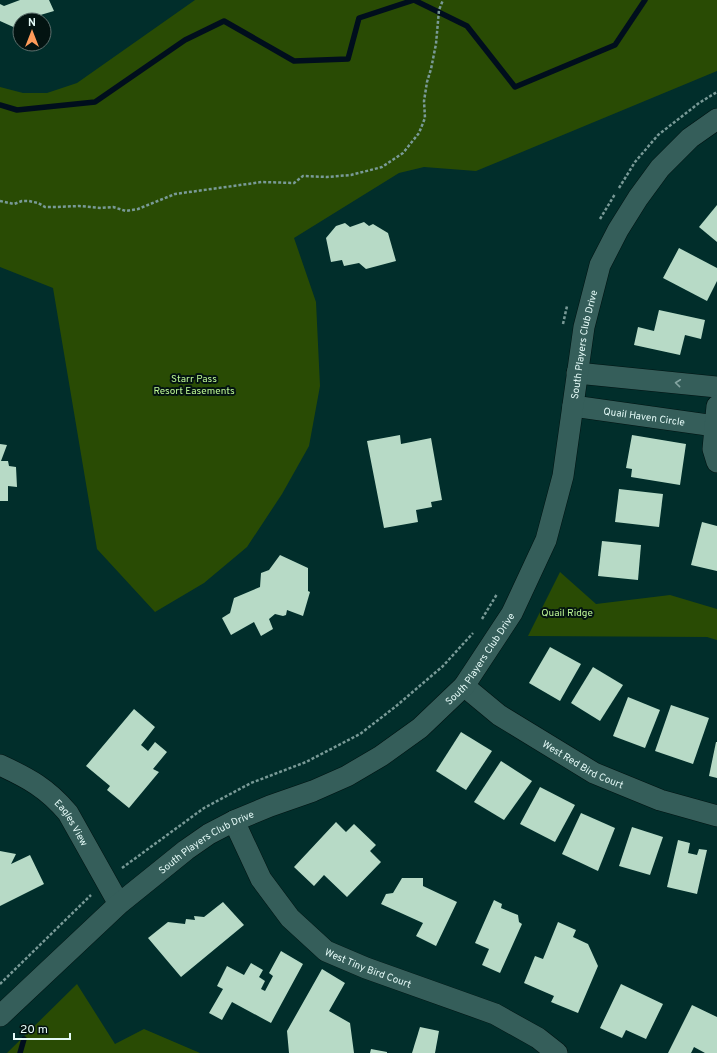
<svg xmlns="http://www.w3.org/2000/svg" width="717" height="1053" font-family="Overpass,sans-serif">
<style>
.green{fill:#294b04}
.lines{fill:none;stroke-linecap:round;stroke-linejoin:round}
.stream{stroke:#000e1d;stroke-width:5.5}
.building{fill:#b7dac6}
.minor-casing{stroke:#011312;stroke-width:22}
.path{stroke:#799a97;stroke-width:2.5;stroke-dasharray:3 2;stroke-linecap:butt}
.minor{stroke:#355e5a;stroke-width:21}
.oneway{stroke:#84a4a1}
.labels{text-anchor:middle;stroke-width:4;stroke-linejoin:round;paint-order:stroke}
.street-label{font-size:10px;fill:#e4faf7;stroke:#031311}
.park-label{font-size:10px;fill:#bcf595;stroke:#031311}
</style>
<rect width="100%" height="100%" fill="#012e2b"/>
<g class="green">
<polygon points="195,0 717,0 717,71 476,171 424,167 399,173 294,238 316,302 320,386 309,446 282,494 247,547 204,583 155,612 97,549 53,288 0,267 0,87 23,93 47,93 77,83"/>
<polygon points="560,572 596,604 670,595 717,609 717,640 707,637 528,636"/>
<polygon points="77,984 115,1044 144,1029 200,1053 7,1053"/>
</g>
<g class="lines">
<g class="stream">
<polyline points="0,105 17,110 95,102 185,40 224,21 294,61 348,59 359,18 414,0 467,26 515,87 615,45 645,0"/>
<polyline points="20,1053 24,1039"/>
</g>
</g>
<g class="building">
<polygon points="20,0 49,0 54,11 37,16 38,20 20,20 20,30 0,21 0,4 4,6"/>
<polygon points="717,205 717,242 699,227"/>
<polygon points="364,222 369,226 373,224 388,233 396,261 366,269 359,263 344,266 342,260 331,262 326,238 336,226 345,223 350,227"/>
<polygon points="679,248 717,268 717,281 707,301 663,278"/>
<polygon points="659,310 705,320 701,339 685,335 680,355 634,345 638,327 654,331"/>
<polygon points="400,435 401,444 431,438 442,500 431,502 432,507 416,510 418,522 384,528 367,441"/>
<polygon points="632,435 686,444 680,485 631,477 632,469 626,468"/>
<polygon points="0,444 7,445 1,461 8,461 9,466 16,467 17,487 8,486 8,501 0,501"/>
<polygon points="619,489 663,494 659,527 615,522"/>
<polygon points="702,522 717,526 717,571 691,565"/>
<polygon points="602,541 641,545 638,580 598,576"/>
<polygon points="280,555 308,568 308,591 310,592 303,616 287,610 286,615 283,616 275,614 269,619 273,629 261,636 254,622 231,635 222,618 230,613 234,598 260,587 261,573 269,570"/>
<polygon points="550,647 581,664 560,701 529,683"/>
<polygon points="593,667 623,685 600,721 571,703"/>
<polygon points="628,697 660,710 645,748 613,736"/>
<polygon points="671,705 709,718 693,764 655,751"/>
<polygon points="134,709 155,727 141,745 148,751 155,742 167,752 153,769 159,772 129,808 107,790 110,786 86,766"/>
<polygon points="461,732 492,751 466,790 436,771"/>
<polygon points="716,742 717,742 717,778 709,776"/>
<polygon points="501,761 532,781 504,820 474,802"/>
<polygon points="540,787 575,805 555,842 520,824"/>
<polygon points="581,813 615,828 598,871 562,854"/>
<polygon points="336,822 346,832 354,824 376,845 370,851 381,862 347,897 324,875 314,886 294,867"/>
<polygon points="632,827 663,837 650,875 619,866"/>
<polygon points="678,840 690,843 688,853 697,855 699,849 707,850 697,894 667,887"/>
<polygon points="0,851 16,854 11,864 30,855 44,884 0,906"/>
<polygon points="402,878 423,878 423,886 457,902 436,946 416,936 423,923 381,904 386,894 393,893"/>
<polygon points="494,900 502,904 501,908 518,915 519,922 522,924 500,973 482,965 489,949 475,943"/>
<polygon points="223,902 244,925 181,977 148,938 168,922 185,924 186,919 195,920 194,916 204,917"/>
<polygon points="558,922 576,930 573,937 588,944 598,966 578,1013 551,1002 554,996 524,983 535,956 543,959"/>
<polygon points="281,951 303,964 271,1023 232,1002 222,1020 209,1013 223,989 217,986 227,966 244,975 251,963 263,970 259,977 265,981 261,989 265,991 273,976 269,973"/>
<polygon points="322,969 345,983 329,1011 350,1023 354,1053 289,1053 287,1031"/>
<polygon points="621,984 663,1004 646,1039 626,1030 622,1038 600,1028"/>
<polygon points="692,1005 717,1017 717,1053 705,1053 694,1047 691,1053 668,1053"/>
<polygon points="420,1027 439,1031 435,1053 412,1053"/>
<polygon points="371,1049 387,1052 387,1053 370,1053"/>
</g>
<g class="lines">
<g class="minor-casing">
<g id="minor">
<polyline points="577,373 717,387"/>
<path id="s1" d="M573,406l142,20"/>
<polyline points="717,406 713,449 717,462"/>
<path id="s2" d="M464,686l35,29 95,58 66,27 57,16"/>
<path id="s3" d="M0,765c28,13 47,23 68,48l51,91"/>
<path id="s4" d="M234,821l27,58 29,39 36,33 40,17 129,46 43,24 19,15"/>
<path id="s5" d="M0,1016l119,-112 67,-54 23,-16 25,-13 36,-15 43,-15 34,-15 34,-20 39,-28 44,-42 48,-73 34,-73 17,-64 21,-149 16,-62 18,-35 20,-32 22,-30 30,-30 27,-19"/>
</g>
</g>
<g class="path">
<polyline points="619,188 635,162 658,135 699,103 717,92"/>
<polyline points="0,201 14,204 22,201 29,201 38,203 45,207 57,207 79,206 101,208 113,207 126,211 138,209 175,194 262,182 294,183 303,176 327,177 351,175 382,167 403,153 419,133 425,118 424,101 427,82 431,69 436,44 439,10 443,0"/>
<polyline points="600,219 615,194"/>
<polyline points="563,324 567,306"/>
<polyline points="482,619 497,594"/>
<polyline points="122,868 204,808 251,783 306,762 360,734 395,707 443,666 473,633"/>
<polyline points="0,984 91,895"/>
</g>
<use href="#minor" class="minor"/>
</g>
<defs><path id="oneway-chevron" d="M-2-3.5L2.5 0L-2 3.5" fill="none" stroke-width="1.6" stroke-linecap="round" stroke-linejoin="round"/></defs>
<use class="oneway" href="#oneway-chevron" transform="translate(678 383) rotate(-174)"/>
<g class="labels">
<g class="street-label">
<text dy="4" stroke="none"><textPath href="#s5" startOffset="943">South Players Club Drive</textPath></text>
<text dy="4" stroke="none"><textPath href="#s1" startOffset="72">Quail Haven Circle</textPath></text>
<text dy="4" stroke="none"><textPath href="#s5" startOffset="607">South Players Club Drive</textPath></text>
<text dy="4" stroke="none"><textPath href="#s2" startOffset="143">West Red Bird Court</textPath></text>
<text dy="4" stroke="none"><textPath href="#s3" startOffset="94">Eagles View</textPath></text>
<text dy="4" stroke="none"><textPath href="#s5" startOffset="271">South Players Club Drive</textPath></text>
<text dy="4" stroke="none"><textPath href="#s4" startOffset="207">West Tiny Bird Court</textPath></text>
</g>
<g class="park-label">
<text x="194" y="382">Starr Pass<tspan x="194" dy="12">Resort Easements</tspan></text>
<text x="567" y="616">Quail Ridge</text>
</g>
</g>
<g transform="translate(32 32)"><circle r="19" fill="#031311" stroke="#5d6f6d"/>
<path d="M0-3L7 15L0 10L-7 15Z" fill="#ff9b5a"/>
<text y="-6" font-size="11" font-weight="bold" text-anchor="middle" fill="#e4faf7">N</text>
</g>
<path d="M14 1033v6h56v-6" fill="none" stroke="#e4faf7" stroke-width="2"/>
<text x="20" y="1033" font-size="12" fill="#e4faf7" stroke="#031311" stroke-width="3" paint-order="stroke">20 m</text>
</svg>
